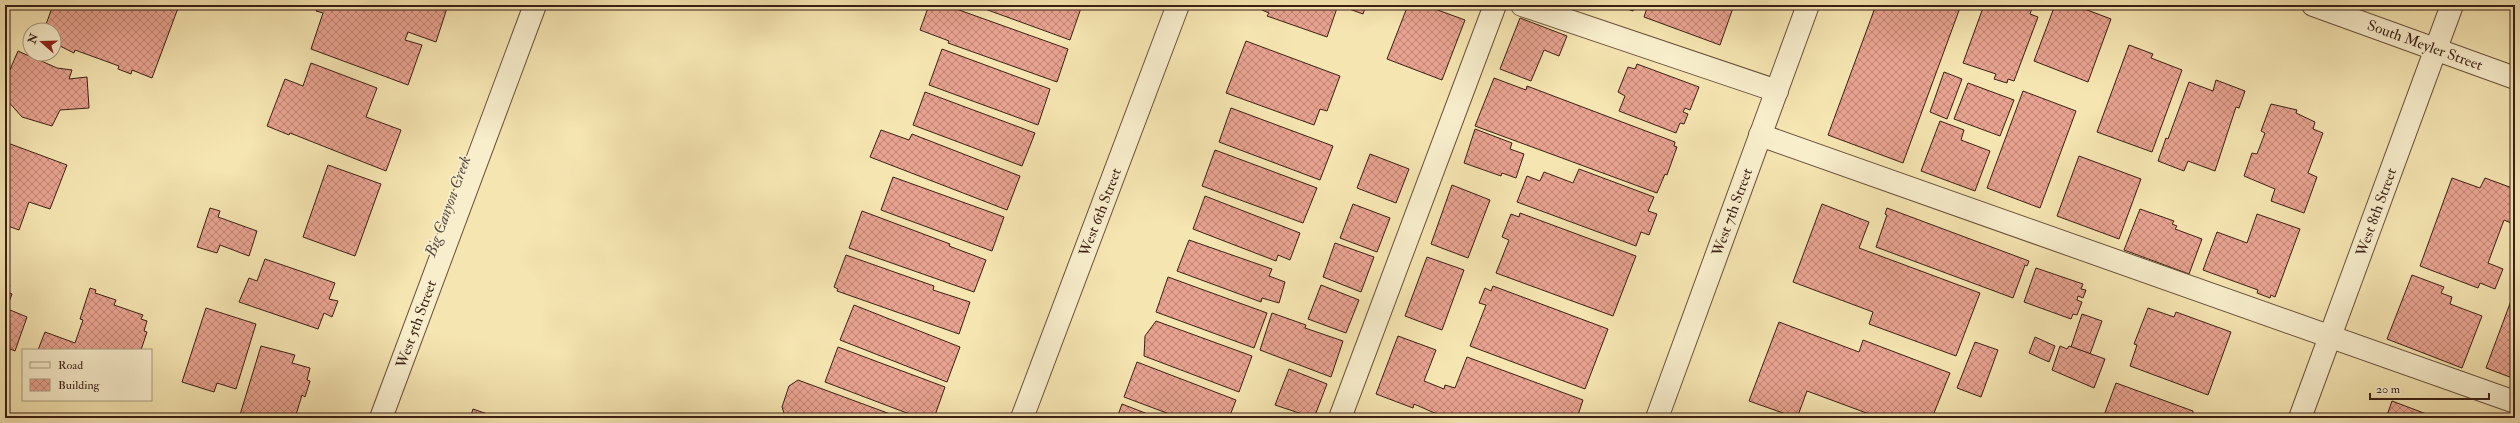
<svg xmlns="http://www.w3.org/2000/svg" width="2520" height="423" font-family="'IM FELL Double Pica',serif">
<style>
.building{fill:url(#building-cross-hatch);stroke:#3a1f14}
.lines{fill:none;stroke-linecap:round;stroke-linejoin:round}
.minor-casing{stroke:#69503b;stroke-width:24}
.minor{stroke:#f8eecc;stroke-width:22}
.labels{text-anchor:middle;stroke-width:3.5;stroke-linejoin:round;paint-order:stroke}
.street-label{font-size:15px;fill:#3a1f14;stroke:#f8eecc}
.water-label{font-size:16px;font-style:italic;fill:#594e45;stroke:#f8eecc}
</style>
<defs>
<pattern id="building-cross-hatch" width="8" height="8" patternUnits="userSpaceOnUse"><rect width="8" height="8" fill="#e8a390"/><path d="M0 0l8 8M0 8l8-8" fill="none" stroke="#bd8474"/></pattern>
</defs>
<rect width="100%" height="100%" fill="#f5e5b1"/>
<filter id="stains"><feTurbulence type="fractalNoise" baseFrequency=".005" numOctaves="4"/><feColorMatrix values="0 0 0 0 .2 0 0 0 0 .09 0 0 0 0 .02 0 0 0 .5 -.17"/></filter>
<radialGradient id="worn" r=".72"><stop offset=".6" stop-color="#630" stop-opacity="0"/><stop offset="1" stop-color="#630" stop-opacity=".3"/></radialGradient>
<g class="building">
<polygon points="53,5 171,5 178,8 152,78 132,70 131,74 118,69 119,66 75,50 74,53 54,43 54,30 44,30"/>
<polygon points="319,5 439,5 447,8 436,42 408,32 405,40 422,45 408,85 311,49 323,13 316,11"/>
<polygon points="929,5 945,5 1068,49 1057,82 948,43 949,41 920,30"/>
<polygon points="974,5 1082,5 1070,40"/>
<polygon points="1264,5 1366,5 1363,14 1338,5 1327,37 1267,16 1269,13 1262,10"/>
<polygon points="1408,5 1424,5 1465,20 1442,80 1387,59"/>
<polygon points="1616,5 1635,5 1633,11"/>
<polygon points="1648,5 1734,5 1720,45 1644,17"/>
<polygon points="1876,5 1961,5 1903,163 1828,135"/>
<polygon points="1984,5 2033,5 2030,14 2038,17 2014,81 2008,79 2007,83 1994,79 1996,74 1963,63"/>
<polygon points="2055,5 2074,5 2111,19 2088,82 2034,61"/>
<polygon points="1520,18 1567,36 1559,56 1544,50 1531,81 1500,69"/>
<polygon points="1246,41 1340,76 1327,111 1320,109 1314,125 1226,93"/>
<polygon points="2129,45 2153,54 2151,58 2182,70 2152,152 2097,132"/>
<polygon points="942,49 1050,89 1038,125 929,85"/>
<polygon points="18,51 29,56 32,54 40,58 39,60 57,68 72,70 69,79 87,77 89,108 60,110 52,126 22,117 5,98 5,81"/>
<polygon points="311,63 377,88 366,117 401,130 386,171 290,133 289,135 267,126 285,79 303,86"/>
<polygon points="1637,64 1699,87 1690,110 1685,108 1683,112 1688,114 1684,124 1680,123 1676,133 1619,111 1625,96 1618,92 1628,67 1635,69"/>
<polygon points="1944,72 1962,79 1947,119 1930,112"/>
<polygon points="1494,78 1526,90 1527,86 1675,142 1674,146 1677,147 1667,175 1665,174 1657,193 1475,126"/>
<polygon points="2216,80 2245,91 2239,108 2236,107 2215,171 2188,161 2184,171 2158,161 2166,138 2168,139 2189,82 2213,91"/>
<polygon points="1968,83 2014,100 2000,136 1954,119"/>
<polygon points="2023,91 2076,111 2040,208 1987,188"/>
<polygon points="925,92 1035,133 1022,166 913,125"/>
<polygon points="2271,104 2297,110 2296,113 2315,122 2313,129 2323,133 2308,173 2317,177 2304,213 2271,201 2275,189 2244,176 2252,153 2257,154 2265,133 2261,131"/>
<polygon points="1231,108 1333,146 1320,180 1219,142"/>
<polygon points="1940,121 1964,130 1961,140 1990,151 1975,191 1921,171"/>
<polygon points="1475,129 1512,143 1510,149 1524,154 1516,178 1502,173 1501,176 1464,163"/>
<polygon points="881,130 909,140 912,134 1020,176 1007,210 870,157"/>
<polygon points="5,142 67,165 50,209 29,202 19,230 5,225"/>
<polygon points="1215,150 1317,188 1303,223 1202,186"/>
<polygon points="1370,154 1409,169 1396,203 1357,188"/>
<polygon points="2079,156 2141,179 2119,239 2057,216"/>
<polygon points="328,165 381,184 355,256 303,237"/>
<polygon points="1579,169 1654,197 1648,211 1657,214 1649,235 1641,232 1636,246 1517,202 1527,176 1540,181 1544,172 1573,183"/>
<polygon points="893,177 1004,217 992,251 881,210"/>
<polygon points="2452,178 2480,188 2485,178 2515,189 2515,212 2511,223 2504,220 2488,263 2503,269 2495,289 2480,283 2478,288 2420,266"/>
<polygon points="1452,185 1490,200 1468,258 1431,244"/>
<polygon points="1205,196 1300,233 1290,260 1278,255 1276,261 1193,229"/>
<polygon points="1353,204 1390,218 1377,252 1340,238"/>
<polygon points="1822,204 1869,222 1859,248 1980,293 1956,356 1869,324 1873,312 1793,282"/>
<polygon points="210,208 220,211 218,217 257,231 249,256 220,245 217,253 197,247"/>
<polygon points="1887,208 2029,261 2027,266 2025,265 2013,298 1876,247 1887,215 1885,214"/>
<polygon points="2140,209 2174,221 2172,224 2177,226 2175,229 2202,239 2189,274 2124,250"/>
<polygon points="862,211 950,244 949,246 986,260 974,292 849,248"/>
<polygon points="1520,213 1636,256 1613,316 1496,273 1509,240 1502,237 1511,214 1519,217"/>
<polygon points="2257,214 2300,229 2275,297 2271,295 2270,298 2257,293 2258,290 2203,270 2217,232 2247,243"/>
<polygon points="1189,240 1272,269 1269,276 1285,282 1279,303 1262,298 1261,302 1177,271"/>
<polygon points="1335,243 1374,257 1361,292 1323,277"/>
<polygon points="846,255 934,286 933,290 970,302 959,334 837,291 838,289 834,287"/>
<polygon points="1427,257 1464,270 1442,330 1405,316"/>
<polygon points="265,259 335,283 329,299 338,301 332,317 324,313 318,329 239,302 249,278 257,281"/>
<polygon points="2036,268 2083,284 2081,289 2086,290 2083,298 2078,296 2077,300 2082,302 2077,315 2073,314 2071,319 2024,302"/>
<polygon points="2412,275 2444,287 2441,293 2452,297 2450,304 2482,316 2462,368 2387,339"/>
<polygon points="1168,277 1267,313 1254,348 1156,312"/>
<polygon points="5,283 10,285 8,292 12,294 5,313"/>
<polygon points="1321,285 1359,300 1346,333 1308,319"/>
<polygon points="1493,286 1608,329 1585,389 1470,346 1486,305 1479,303 1485,288 1491,291"/>
<polygon points="90,288 96,290 95,293 116,300 114,305 143,315 141,319 147,321 144,331 147,332 141,350 38,350 45,332 75,343 83,320 80,319"/>
<polygon points="2515,290 2515,379 2486,368"/>
<polygon points="854,305 960,347 947,382 840,340"/>
<polygon points="206,308 256,324 236,389 217,383 214,392 182,382"/>
<polygon points="2148,308 2174,317 2176,312 2231,332 2208,395 2130,366 2137,345 2134,344"/>
<polygon points="10,310 27,317 15,351 5,347 5,323"/>
<polygon points="1272,313 1306,325 1305,328 1343,341 1331,377 1260,350"/>
<polygon points="2082,314 2102,321 2090,354 2071,347"/>
<polygon points="1156,321 1252,356 1239,392 1144,356 1145,336"/>
<polygon points="1779,322 1859,352 1863,340 1950,373 1932,418 1880,418 1807,391 1797,418 1749,401"/>
<polygon points="1398,336 1436,350 1424,381 1444,389 1445,385 1455,388 1467,357 1583,400 1577,418 1446,418 1414,404 1413,408 1376,394"/>
<polygon points="2035,337 2055,346 2049,362 2029,353"/>
<polygon points="1975,342 1998,350 1981,397 1957,388"/>
<polygon points="261,346 295,355 292,363 310,368 307,380 310,381 305,397 302,395 295,418 239,418"/>
<polygon points="2060,346 2067,349 2069,346 2105,359 2094,388 2052,370"/>
<polygon points="838,347 945,387 934,418 920,418 825,382"/>
<polygon points="1137,362 1236,400 1229,418 1180,418 1124,397"/>
<polygon points="1289,369 1327,384 1314,418 1275,405"/>
<polygon points="798,380 901,418 791,418 785,416 782,407 789,386"/>
<polygon points="2116,383 2193,411 2193,418 2103,418"/>
<polygon points="2392,401 2437,418 2386,418"/>
<polygon points="1122,404 1158,418 1117,418"/>
<polygon points="473,409 499,418 470,418"/>
</g>
<g class="lines">
<g class="minor-casing">
<g id="minor">
<polyline points="1522,5 1777,91"/>
<polyline points="2313,5 2515,78"/>
<polyline points="1760,135 2515,402"/>
<polyline points="381,418 535,5"/>
<polyline points="1022,418 1178,5"/>
<polyline points="1340,418 1495,5"/>
<polyline points="1657,418 1808,5"/>
<polyline points="2300,418 2452,5"/>
</g>
</g>
<use href="#minor" class="minor"/>
</g>
<g class="labels">
<g class="street-label">
<text transform="translate(2425 45) rotate(20)" y="5">South Meyler Street</text>
<text transform="translate(1100 212) rotate(-69)" y="5">West 6th Street</text>
<text transform="translate(1732 212) rotate(-70)" y="5">West 7th Street</text>
<text transform="translate(2376 212) rotate(-70)" y="5">West 8th Street</text>
<text transform="translate(416 324) rotate(-70)" y="5">West 5th Street</text>
</g>
<g class="water-label">
<text transform="translate(447 206) rotate(-70)" y="6">Big Canyon Creek</text>
</g>
</g>
<rect width="2520" height="423" fill="none" stroke="#f5e5b1" stroke-width="20"/>
<rect x="6" y="6" width="2508" height="411" fill="none" stroke="#3a1f14" stroke-width="2"/>
<rect x="10" y="10" width="2500" height="403" fill="none" stroke="#3a1f14"/>
<rect x="22" y="349" width="130" height="52" fill="#f8eecc" stroke="#ac9b82"/>
<rect x="30" y="362" width="20" height="6" fill="#f8eecc" stroke="#ac9b82"/>
<text x="58" y="369" font-size="12" fill="#3a1f14">Road</text>
<rect x="30" y="379" width="20" height="12" fill="url(#building-cross-hatch)" stroke="#ac9b82"/>
<text x="58" y="389" font-size="12" fill="#3a1f14">Building</text>
<g transform="translate(42 42) rotate(290)"><circle r="19" fill="#f8eecc" stroke="#ac9b82"/>
<path d="M0-3L7 15L0 10L-7 15Z" fill="#8f2418"/>
<text y="-6" font-size="11" font-weight="bold" text-anchor="middle" fill="#3a1f14">N</text>
</g>
<path d="M2370 393v6h119v-6" fill="none" stroke="#3a1f14" stroke-width="2"/>
<text x="2376" y="393" font-size="12" fill="#3a1f14" stroke="#f8eecc" stroke-width="3" paint-order="stroke">20 m</text>
<rect width="100%" height="100%" filter="url(#stains)"/>
<rect width="100%" height="100%" fill="url(#worn)"/>
</svg>
